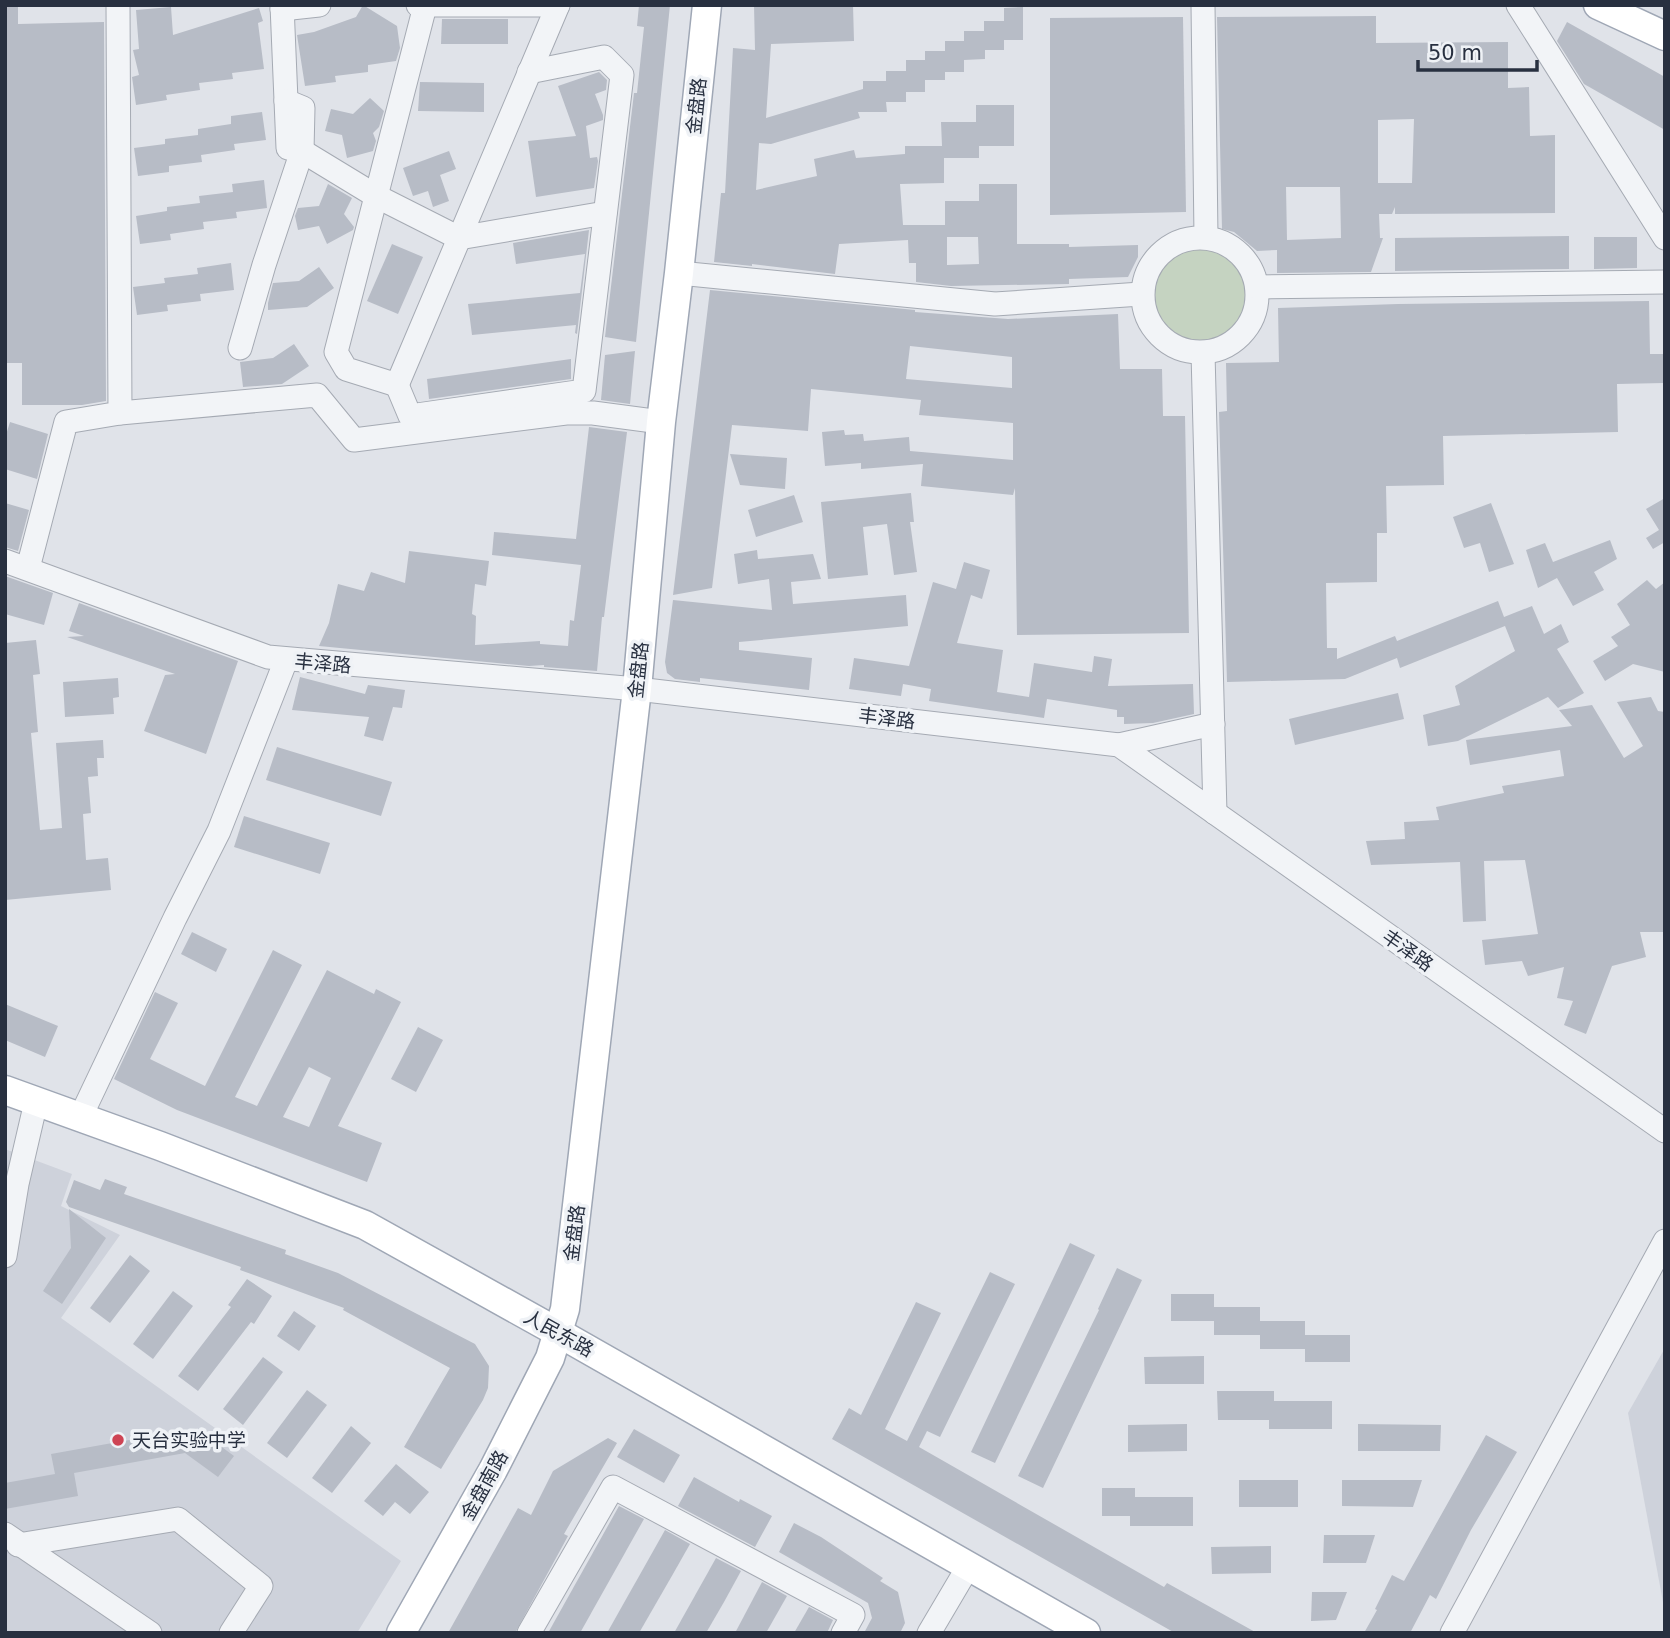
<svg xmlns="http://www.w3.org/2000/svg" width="1670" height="1638" font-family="'DejaVu Sans','Noto Sans SC',sans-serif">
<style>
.built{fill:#ced2db}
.green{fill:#c5d3c1}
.building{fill:#b7bcc6;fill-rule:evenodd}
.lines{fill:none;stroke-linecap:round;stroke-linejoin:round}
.minor-casing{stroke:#a5aab3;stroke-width:25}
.major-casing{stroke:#9fa7b5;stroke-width:31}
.minor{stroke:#f2f4f7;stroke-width:23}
.major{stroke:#fff;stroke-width:28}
.poi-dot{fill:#ce4454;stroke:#eff2f6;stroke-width:2.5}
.labels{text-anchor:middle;stroke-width:7;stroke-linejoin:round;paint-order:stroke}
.street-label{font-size:19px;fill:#283040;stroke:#eff2f6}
.poi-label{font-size:19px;fill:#283040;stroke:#eff2f6;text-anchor:start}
</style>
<rect width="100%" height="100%" fill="#e0e3e9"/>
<g class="built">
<polygon points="5,1149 72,1174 61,1206 120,1235 61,1318 401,1561 357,1633 5,1633"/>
<polygon points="1665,1348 1665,1613 1628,1413"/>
</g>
<circle class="green" cx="1200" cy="295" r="57"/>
<g class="building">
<polygon points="5,5 18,5 18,24 104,22 106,401 82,405 22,405 22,363 5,363"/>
<polygon points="363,5 397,26 400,48 396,61 368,65 368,72 335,76 336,82 305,86 297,35 314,32 356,17"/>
<polygon points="639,5 670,5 636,342 605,337 634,93 637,93 644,27 637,26"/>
<path d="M754,5h99l1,36 -83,3 -5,74 97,-29v-8h23v-10h20v-11h19v-9h20v-10h19v-10h20v-10h20v-13l19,-1v33h-19v10h-19v9l-21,1v12h-19v8h-20v12h-19v10h-20l1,10h-29l2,6 -89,26 -12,-1 -3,47 61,-14 -3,-17 40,-9 2,8 49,-4v-8h37l-1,-24h35v-17h38v41h-35v12h-35v25l-44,1 3,41h42v-24h34v-17h38v60h52v3l69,-2v12l-10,20 -59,2v5l-118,2 -35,-4v-19h-7l-1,-23 -69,4 -4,30 -83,-10v2l-38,-4 7,-69h4l8,-145 22,2zM947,237h31l1,27 -32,1z"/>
<polygon points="171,7 173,35 259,8 263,21 258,23 264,69 232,73 233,79 199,83 200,90 166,95 167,100 136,105 132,77 139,75 133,50 139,49 136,10"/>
<path d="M1376,16v27l132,-1v46l21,-1 1,49 25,-1v78l-160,1v-7l-3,7h-13l1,24h3l-12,34 -94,1v-23l-20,1 -23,-19 -12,-3 -5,-212zM1414,119l-2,64h-34v-63zM1286,187h54l1,51 -54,2z"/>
<polygon points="1183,17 1186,212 1050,215 1050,18"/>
<polygon points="442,19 508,19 508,44 441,44"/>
<polygon points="1567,22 1665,77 1665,130 1584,84 1557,41"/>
<polygon points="599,72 607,80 606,90 595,94 603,115 603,120 586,126 590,158 597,157 598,161 594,188 536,197 528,141 576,136 558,86"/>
<polygon points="420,82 484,83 484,112 418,111"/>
<polygon points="370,98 384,111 379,127 373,133 376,141 373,151 347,158 342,135 325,131 331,109 353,114"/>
<polygon points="262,112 266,140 234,144 235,150 201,155 202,162 169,166 169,172 138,176 134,148 165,144 165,139 198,135 198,129 231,124 231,116"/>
<polygon points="449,151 456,169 440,175 449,201 433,207 428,191 413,196 403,168"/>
<polygon points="264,180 267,208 236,212 237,218 203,222 204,229 170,234 171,240 140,244 136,216 167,211 167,207 200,203 199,196 233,192 232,184"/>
<polygon points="328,184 352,198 344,214 354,227 353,230 327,244 319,226 298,230 295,216 298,208 319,206"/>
<polygon points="589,230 577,334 575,333 576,325 472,335 468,304 580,293 585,254 516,264 513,243"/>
<polygon points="1569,236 1569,269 1395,271 1395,238"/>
<polygon points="1594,237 1637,237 1637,268 1594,269"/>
<polygon points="392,244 423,257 398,314 367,301"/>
<polygon points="231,263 234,290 200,294 201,301 167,305 168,311 137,315 133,287 165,283 164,278 198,274 197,268"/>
<polygon points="319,267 334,288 307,307 268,310 268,303 273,283 299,281"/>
<path d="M710,290l205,20v2l93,7 110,-5 2,55h42l1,47h22l4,217 -172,2 -2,-147 -2,7 -92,-9 2,-22 -62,5v-6l-36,3 -3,-34 22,-2 1,5 18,-1 1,7 45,-4 1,14 103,9v-37l-94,-8 2,-15 -110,-11 -3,42 -76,-6 -20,163 -39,7zM910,346l102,11v31l-106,-9z"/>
<polygon points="1649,301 1650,354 1663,354 1664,383 1617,384 1618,432 1443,436 1444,485 1386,486 1387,533 1377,533 1377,582 1326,583 1327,648 1337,648 1337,659 1395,636 1397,641 1498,601 1504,617 1532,606 1544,634 1561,624 1569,642 1557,649 1584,693 1558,708 1548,697 1458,741 1428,746 1423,715 1460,705 1455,686 1515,651 1505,626 1400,668 1397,658 1345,679 1227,682 1219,412 1227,411 1226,363 1279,362 1278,308 1398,304"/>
<polygon points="294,344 309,366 282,384 243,387 240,362 273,358"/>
<polygon points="635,351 630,404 601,400 605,355"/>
<polygon points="571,359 571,379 429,399 427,379"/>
<polygon points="10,422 48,434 37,479 5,469 5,438"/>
<polygon points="589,427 627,432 604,617 602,617 597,671 544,667 544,665 529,666 319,646 329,623 338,584 364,591 371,572 405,583 409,551 489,561 486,586 475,584 472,614 476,616 475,645 540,641 540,644 568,646 570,620 574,621 581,565 492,555 494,532 576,539"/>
<polygon points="730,454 787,458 785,489 740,485"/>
<polygon points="911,493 914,522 910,522 917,572 894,575 887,524 863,527 868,575 828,579 821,502"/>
<polygon points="794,495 803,522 756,537 748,510"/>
<polygon points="1665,498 1665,542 1653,549 1646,538 1659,530 1646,509"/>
<polygon points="5,503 29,510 18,551 5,547"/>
<polygon points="1491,503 1514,564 1489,572 1480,543 1464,548 1453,517"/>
<polygon points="1610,540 1617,559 1594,572 1604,590 1573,606 1557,578 1538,588 1526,550 1545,543 1553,562"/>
<polygon points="757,550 758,559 813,554 821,579 791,582 793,604 906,595 908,626 739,642 739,650 812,658 809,690 700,678 700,682 675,679 667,673 665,662 673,600 772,610 769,579 738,584 734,554"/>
<polygon points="964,562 990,570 982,599 971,595 957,643 1003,650 997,692 1029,697 1034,663 1092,672 1094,656 1112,659 1108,686 1193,684 1194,714 1153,723 1124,724 1124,717 1117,717 1117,710 1047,699 1044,718 929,701 931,689 903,684 901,696 849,689 854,658 909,666 933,582 956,589"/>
<polygon points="5,576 53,593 44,625 5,614"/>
<polygon points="1647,580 1656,589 1665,582 1665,672 1633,664 1605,681 1593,661 1618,646 1611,637 1630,625 1617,604"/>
<polygon points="79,603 238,661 206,754 144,731 165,675 175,674 67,637 84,636 69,631"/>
<polygon points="36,640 40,674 33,675 38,732 31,733 40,830 62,828 56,743 103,740 104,758 97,758 98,776 88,777 91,813 83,814 86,860 108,858 111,890 5,900 5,643"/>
<polygon points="300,677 365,694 368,685 405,690 402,708 393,707 383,741 364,736 369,717 292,710"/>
<polygon points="118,678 119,697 113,698 114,714 65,717 63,682"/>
<polygon points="1398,693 1404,719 1295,745 1289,719"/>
<polygon points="1651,697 1658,711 1665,712 1665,932 1640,932 1646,957 1612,966 1586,1034 1564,1025 1573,1001 1557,998 1564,967 1528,976 1522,961 1485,965 1482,940 1538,934 1525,860 1484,861 1486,921 1463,922 1460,862 1371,865 1366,841 1405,839 1404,822 1439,820 1436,807 1504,793 1502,786 1564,776 1560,750 1470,765 1466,740 1572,726 1559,710 1592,705 1624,758 1643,746 1617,702"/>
<polygon points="277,747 392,782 381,816 266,780"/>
<polygon points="244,816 330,843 320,874 234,847"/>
<polygon points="192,932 227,949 216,972 181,954"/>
<path d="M273,950l29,15 -67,132 22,9 70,-136 47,24 2,-5 25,13 -63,124 44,17 -15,39 -190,-72 -63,-31 41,-87 23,11 -28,56 55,27zM309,1067l22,11 -22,49 -26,-10z"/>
<polygon points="5,1004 58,1026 45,1057 5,1040"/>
<polygon points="418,1027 443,1040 416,1092 391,1079"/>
<polygon points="105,1179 127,1187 124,1194 286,1250 285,1254 338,1273 475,1344 489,1366 488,1388 483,1400 441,1469 404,1447 450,1368 343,1310 344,1308 240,1270 241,1267 69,1207 66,1202 74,1180 100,1190"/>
<polygon points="69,1209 106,1238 62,1304 43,1291 71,1248"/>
<polygon points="1070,1243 1095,1255 995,1463 971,1452"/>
<polygon points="130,1255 150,1271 110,1323 90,1308"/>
<polygon points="1117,1268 1142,1280 1043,1488 1018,1476 1099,1310 1098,1309"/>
<polygon points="990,1272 1015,1284 940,1437 927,1431 919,1447 1164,1587 1167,1583 1257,1633 1175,1633 832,1439 849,1408 861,1415 916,1302 941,1313 885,1429 907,1441"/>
<polygon points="247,1279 272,1296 254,1324 251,1322 198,1391 178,1376 231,1307 228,1305"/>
<polygon points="173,1291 193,1306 153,1359 133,1344"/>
<polygon points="1171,1294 1214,1294 1214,1307 1260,1307 1260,1321 1305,1321 1305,1335 1350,1335 1350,1362 1305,1362 1305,1349 1260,1349 1260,1335 1214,1335 1214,1321 1171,1321"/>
<polygon points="294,1311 316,1326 299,1351 277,1336"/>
<polygon points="1204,1356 1204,1384 1145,1384 1144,1357"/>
<polygon points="263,1357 283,1372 243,1425 223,1409"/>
<polygon points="307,1390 327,1405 287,1458 267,1443"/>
<polygon points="1217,1391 1274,1391 1274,1401 1332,1401 1332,1429 1269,1429 1269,1420 1218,1420"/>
<polygon points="1187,1424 1187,1451 1128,1452 1128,1425"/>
<polygon points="1358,1424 1441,1425 1440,1451 1358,1451"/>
<polygon points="351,1426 371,1443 332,1493 312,1478"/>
<polygon points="196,1428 234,1456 218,1477 185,1453 74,1473 78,1496 5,1509 5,1483 55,1474 51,1454"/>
<polygon points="634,1429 680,1455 664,1483 617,1457"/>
<polygon points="1486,1435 1517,1452 1471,1530 1436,1599 1430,1595 1410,1633 1364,1633 1377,1610 1375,1609 1392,1575 1404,1581"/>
<polygon points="608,1438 617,1443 564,1534 568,1536 515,1633 448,1633 518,1508 531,1515 553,1471"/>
<polygon points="396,1464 429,1492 410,1514 395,1502 383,1516 364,1501"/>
<polygon points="694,1477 739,1502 740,1499 772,1516 755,1547 678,1506"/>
<rect x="1239" y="1480" width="59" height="27"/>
<polygon points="1342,1480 1422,1480 1413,1507 1342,1506"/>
<polygon points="1102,1488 1135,1488 1135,1497 1193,1497 1193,1526 1130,1526 1130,1516 1102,1516"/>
<polygon points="619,1506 644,1519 580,1633 548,1633"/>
<polygon points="794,1523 821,1537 883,1578 880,1581 898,1592 905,1623 900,1633 864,1633 872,1618 868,1603 779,1552"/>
<polygon points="665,1530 690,1544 673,1574 639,1633 607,1633"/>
<polygon points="1324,1535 1375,1535 1366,1563 1323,1563"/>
<polygon points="1271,1546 1271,1573 1212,1574 1211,1547"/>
<polygon points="716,1558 741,1571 724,1602 706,1633 674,1633"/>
<polygon points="762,1582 787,1596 766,1633 735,1633"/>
<polygon points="1312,1592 1347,1592 1336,1620 1311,1621"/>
<polygon points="809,1607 833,1620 827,1633 794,1633"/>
</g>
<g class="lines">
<g class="minor-casing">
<g id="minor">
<polyline points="282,5 288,148 302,151 376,196 459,238 605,213"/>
<polyline points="418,5 558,5"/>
<polyline points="1203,5 1206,237"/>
<polyline points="1518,5 1665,238"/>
<polyline points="425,6 336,352 346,369 397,385 558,5"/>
<polyline points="282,9 319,5"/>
<circle cx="1200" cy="295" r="57"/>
<polyline points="679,273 995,304 1141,294"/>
<polyline points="1257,287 1665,282"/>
<polyline points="240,348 264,265 302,151 303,108 286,101"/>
<polyline points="1203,353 1215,813"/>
<polyline points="397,385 410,416 584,391 622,75 604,57 529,72"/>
<polyline points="120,413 317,395 354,440 566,413 593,413 661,422"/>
<polyline points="5,561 268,657 637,689 1119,745 1665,1131"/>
<polyline points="28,568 66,422 120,413 118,5"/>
<polyline points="1119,745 1213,724"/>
<polyline points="80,1118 175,918 219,831 286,660"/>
<polyline points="5,1256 17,1184 36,1102"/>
<polyline points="5,1534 150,1633"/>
<polyline points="18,1545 178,1519 261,1586 231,1633"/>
<polyline points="529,1633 613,1487 853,1615 843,1633"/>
<polyline points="929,1633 968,1567"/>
<polyline points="1452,1633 1665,1241"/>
</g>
</g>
<g class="major-casing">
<g id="major">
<polyline points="1598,5 1665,36"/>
<polyline points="5,1090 160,1146 365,1225 559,1333 1086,1633"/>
<polyline points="401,1633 493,1470 550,1358 565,1309 637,689 661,422 679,273 707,5"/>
</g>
</g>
<use href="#minor" class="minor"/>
<use href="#major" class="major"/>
</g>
<circle class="poi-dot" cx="118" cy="1440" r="7"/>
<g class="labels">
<g class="street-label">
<text transform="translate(696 106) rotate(-84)" y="7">金盘路</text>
<text transform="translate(323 663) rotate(5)" y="7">丰泽路</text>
<text transform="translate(638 670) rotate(-84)" y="7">金盘路</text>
<text transform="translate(887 718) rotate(7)" y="7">丰泽路</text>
<text transform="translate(1408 950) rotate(35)" y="7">丰泽路</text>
<text transform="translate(574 1233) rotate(-83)" y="7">金盘路</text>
<text transform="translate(559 1333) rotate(29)" y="7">人民东路</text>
<text transform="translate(484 1485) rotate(-61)" y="7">金盘南路</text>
</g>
<g class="poi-label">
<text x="132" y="1447">天台实验中学</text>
</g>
</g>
<rect width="1670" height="1638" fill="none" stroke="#283040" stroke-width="14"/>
<path d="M1418 60v10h119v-10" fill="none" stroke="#283040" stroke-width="3.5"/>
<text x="1428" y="60" font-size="21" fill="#283040" stroke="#eff2f6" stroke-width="5" paint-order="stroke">50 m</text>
</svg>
